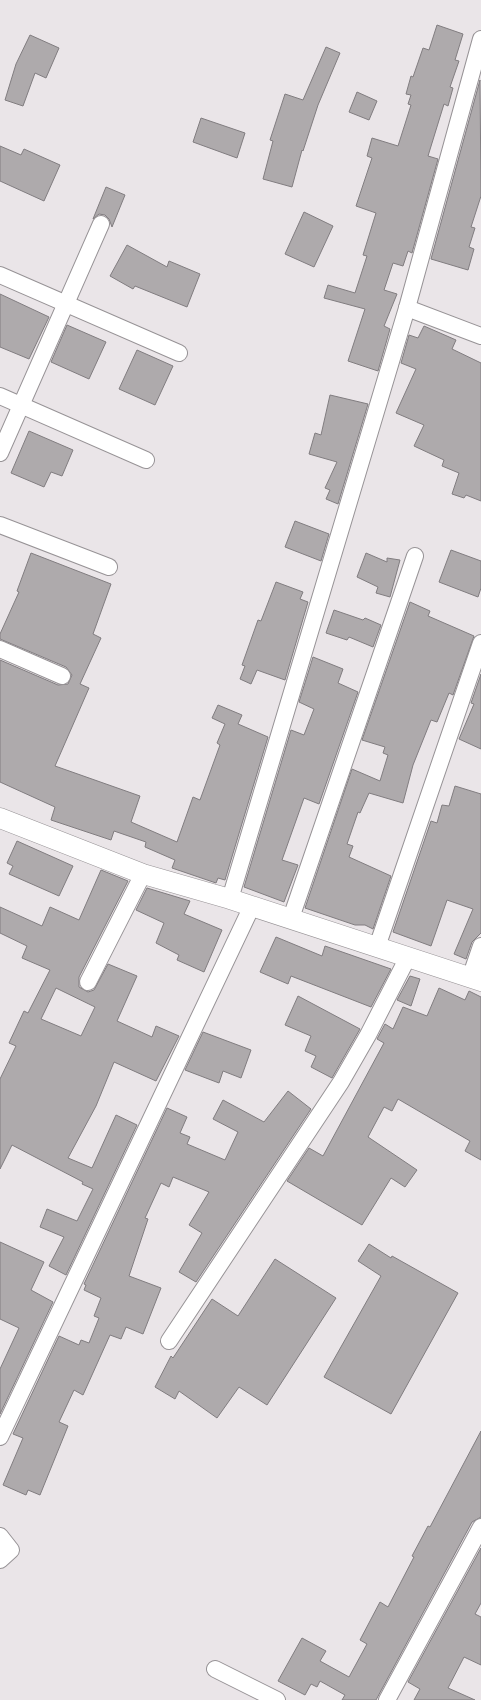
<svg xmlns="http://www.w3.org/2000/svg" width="481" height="1700" font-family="Raleway,sans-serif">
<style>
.building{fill:#aeaaac;stroke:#817d80;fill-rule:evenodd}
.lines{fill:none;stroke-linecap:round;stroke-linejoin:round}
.minor-casing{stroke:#979396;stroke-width:18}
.tertiary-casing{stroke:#979396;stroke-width:21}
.minor{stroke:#fff;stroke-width:16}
.tertiary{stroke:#fff;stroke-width:20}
</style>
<rect width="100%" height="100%" fill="#eae5e8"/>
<g class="building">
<polygon points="437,25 463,34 455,60 459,61 450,87 453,88 448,106 444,104 428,156 438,159 412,253 408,251 403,266 393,263 384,290 397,294 384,326 390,329 378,371 348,361 365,309 324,298 328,285 355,293 367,256 363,255 376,213 356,206 372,158 367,156 372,138 398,146 411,105 408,104 411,95 406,94 411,76 413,77 423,48 429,50"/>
<polygon points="30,35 59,48 46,78 35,73 23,106 5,100 16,64"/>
<polygon points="326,47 340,53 318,105 303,151 302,150 292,187 263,179 273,141 270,140 285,94 303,100"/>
<polygon points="480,80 481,196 471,227 475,228 469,247 474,249 468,270 431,259"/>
<polygon points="357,92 377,101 369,120 349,112"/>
<polygon points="201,118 245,133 237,158 193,142"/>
<polygon points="0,146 21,155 24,149 60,165 44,201 0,181"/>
<polygon points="106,187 125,195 112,227 109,219 105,215 99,214 93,219"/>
<polygon points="304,212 333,226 314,267 285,254"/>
<polygon points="127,245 167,267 169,261 200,274 187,307 135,286 133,289 110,276"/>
<polygon points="0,294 49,317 29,359 0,347"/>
<polygon points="67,325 106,342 89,379 51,362"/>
<polygon points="424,326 456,340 452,349 481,363 481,501 466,495 464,498 452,494 459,473 442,466 444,460 414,446 424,425 396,413 416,369 401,363 409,335 418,338"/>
<polygon points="137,350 173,366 155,405 119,389"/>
<polygon points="330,395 368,404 338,504 326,499 330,490 325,488 337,462 309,454 315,433 321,435"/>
<polygon points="29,431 73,450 62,476 51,472 44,487 11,473"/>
<polygon points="295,521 329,534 321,561 285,547"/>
<polygon points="451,550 481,561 481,588 478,597 439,582"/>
<polygon points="31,553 111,584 93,634 101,638 80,684 89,688 55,766 140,796 131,822 177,842 193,797 200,800 220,745 217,743 225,724 212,718 218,705 242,715 238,724 268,737 225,880 218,878 216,883 172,868 175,860 145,847 146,842 114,831 111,840 51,820 55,807 0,782 0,660 58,685 68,684 72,675 66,667 0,639 0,634 19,592 17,591"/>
<polygon points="366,553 387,562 387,558 400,560 390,597 376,593 378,587 357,577"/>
<polygon points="276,582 303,592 300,599 308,602 285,680 257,670 251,684 240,679 245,666 242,665 258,620 261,621"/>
<polygon points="410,602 430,611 428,616 474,636 453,695 449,693 437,722 431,720 413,765 403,803 369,793 360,813 358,812 347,844 353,846 349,857 391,876 373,929 365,925 355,925 305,908 352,769 380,781 388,755 383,753 385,747 362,740"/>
<polygon points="334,610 363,620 365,618 381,625 373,647 349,637 347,640 326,633"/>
<polygon points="313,657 343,669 338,683 358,692 319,804 304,798 282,860 298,865 284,902 244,887 291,730 304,735 314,709 299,702"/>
<polygon points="481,674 481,749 459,739 474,704 471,703"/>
<polygon points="455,786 481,794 481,933 472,942 466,959 454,954 473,909 447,900 431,946 393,932 431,821 437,823 442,805 449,806"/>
<polygon points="17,841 73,866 59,896 9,874 13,866 7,863"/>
<path d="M101,870l27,11 -49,96v10l9,5 6,-2 14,-26 29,12 -20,45 35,16 4,-11 23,10 -23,45 -42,-19 -18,44 -28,52 24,10 24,-53 21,10 -71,150 -17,-9 15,-29 -24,-10 7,-18 30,12 16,-32 -11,-5 1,-2 -71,-37 -12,24v-90l16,-33 -7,-3 15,-32 4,2 22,-43 -28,-12 5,-12 -27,-13v-26l42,19 8,-19 29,13zM56,988l39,19 -14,29 -40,-17z"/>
<polygon points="147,888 190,901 184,914 222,930 204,972 177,960 179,955 156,943 164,923 136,910"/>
<polygon points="276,937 322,956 325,946 391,969 371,1007 291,976 288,984 260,972"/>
<polygon points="410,976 420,979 411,1006 397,1000"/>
<polygon points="439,988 465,1000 469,991 481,997 481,1160 465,1151 470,1141 398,1099 392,1111 384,1107 368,1137 417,1170 405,1187 391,1178 362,1225 287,1181 309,1148 323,1156 384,1043 377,1039 385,1024 393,1029 403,1007 427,1016"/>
<polygon points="298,996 360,1029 332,1078 311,1067 316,1056 305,1051 311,1036 285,1025"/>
<polygon points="203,1032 251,1050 241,1078 223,1071 219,1083 185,1070"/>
<polygon points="288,1091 311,1109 196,1282 179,1272 202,1233 189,1225 209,1192 173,1177 169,1187 161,1183 145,1218 148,1219 129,1276 161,1288 143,1334 126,1327 121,1339 110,1335 83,1395 74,1390 59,1422 68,1426 40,1495 28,1490 26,1495 3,1485 23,1438 13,1434 59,1336 79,1345 81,1340 89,1343 99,1318 94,1316 101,1298 84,1290 86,1285 84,1284 167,1108 187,1117 180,1133 190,1137 187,1144 225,1160 238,1132 213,1119 223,1100 264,1122"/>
<polygon points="0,1242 44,1262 31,1290 53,1302 0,1414 0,1369 19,1328 0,1319"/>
<polygon points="369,1244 391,1258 392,1256 458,1293 391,1414 324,1377 381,1276 358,1261"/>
<polygon points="275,1259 336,1298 267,1405 239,1387 217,1418 179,1391 175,1399 155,1387 171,1356 173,1358 212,1299 238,1316"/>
<polygon points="481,1431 481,1517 472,1522 376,1700 342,1700 345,1695 320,1681 317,1687 311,1684 305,1695 278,1681 302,1638 326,1651 320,1661 349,1677 367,1644 360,1640 380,1602 388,1607 414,1557 412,1556 428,1526 430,1527"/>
<polygon points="481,1548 481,1603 475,1614 481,1617 481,1665 464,1657 448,1688 475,1700 414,1700 420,1689 408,1682"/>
</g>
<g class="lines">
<g class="minor-casing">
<g id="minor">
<polyline points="0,275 179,353"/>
<polyline points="407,308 481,336"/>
<polyline points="0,396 146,460"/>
<polyline points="0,453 101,224"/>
<polyline points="0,525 109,567"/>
<polyline points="0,649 62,676"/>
<polyline points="230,899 407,308 481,39"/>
<polyline points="291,918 415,556"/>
<polyline points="377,947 481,643"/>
<polyline points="470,978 481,946"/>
<polyline points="88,982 143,874"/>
<polyline points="169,1341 341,1082 368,1035 408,957"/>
<polyline points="0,1437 252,906"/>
<polyline points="0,1536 11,1550 0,1560"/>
<polyline points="215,1669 277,1700"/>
<polyline points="387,1700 481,1527"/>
</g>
</g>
<g class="tertiary-casing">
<polyline id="tertiary" points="0,818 143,874 230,899 481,981"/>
</g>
<use href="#minor" class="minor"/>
<use href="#tertiary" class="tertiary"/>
</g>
</svg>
